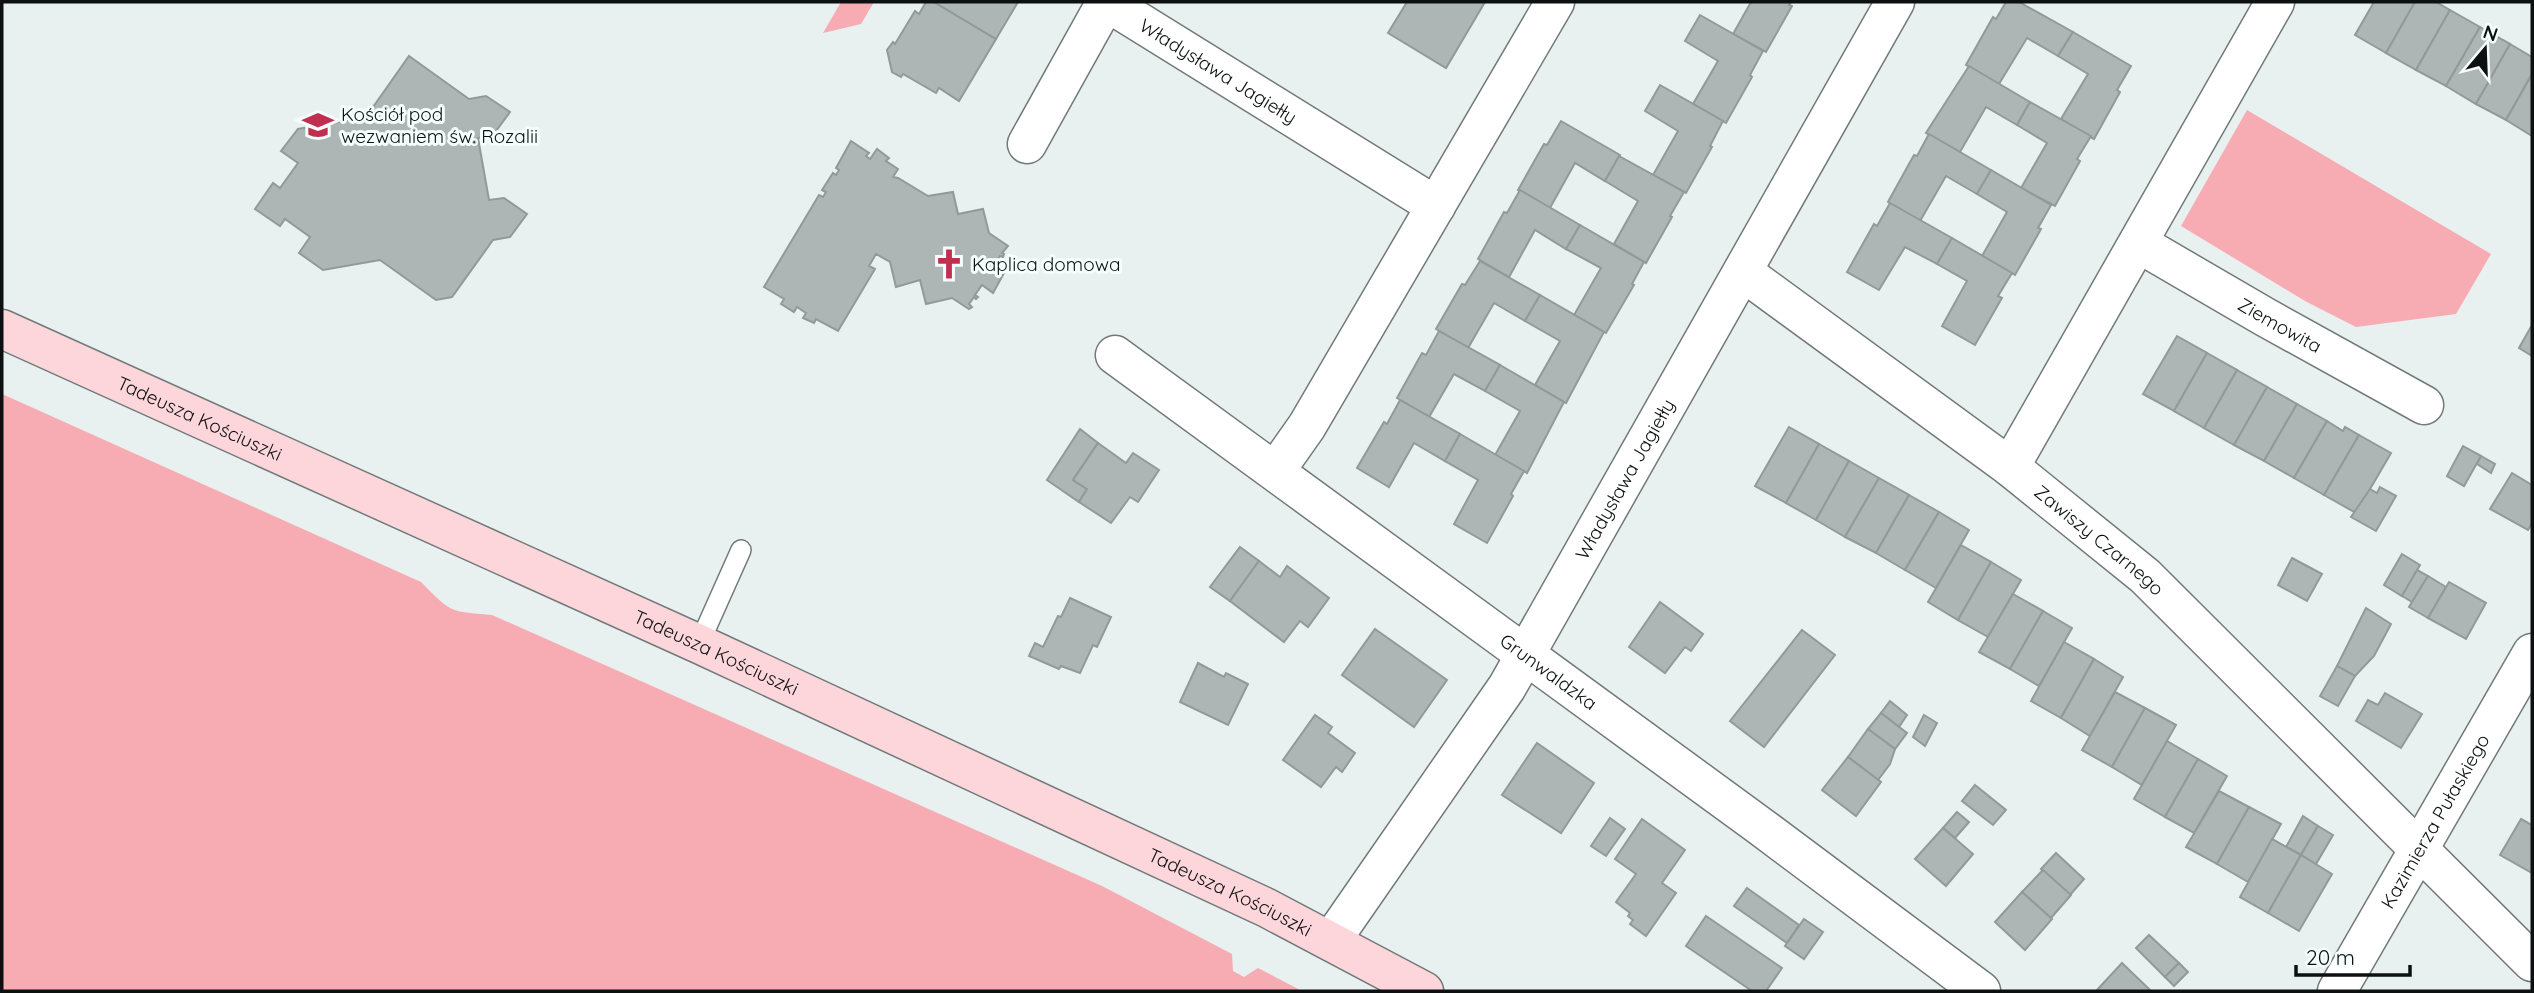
<svg xmlns="http://www.w3.org/2000/svg" width="2534" height="993" font-family="Quicksand,sans-serif">
<style>
.green{fill:#f6acb2}
.building{fill:#aeb6b5;stroke:#929999;stroke-width:2}
.lines{fill:none;stroke-linecap:round;stroke-linejoin:round}
.lane-casing{stroke:#727979;stroke-width:22}
.street-casing{stroke:#727979;stroke-width:41}
.secondary-casing{stroke:#727979;stroke-width:41}
.lane{stroke:#fff;stroke-width:19}
.street{stroke:#fff;stroke-width:38}
.secondary{stroke:#fcd6db;stroke-width:38}
.labels{text-anchor:middle;stroke-width:6;stroke-linejoin:round;paint-order:stroke}
.street-label{font-size:19px;fill:#0d1010;stroke:#f6fefd}
.poi-label{font-size:19px;fill:#0d1010;stroke:#f6fefd;text-anchor:start}
</style>
<rect width="100%" height="100%" fill="#e8f0f0"/>
<g class="green">
<polygon points="841,2 874,2 861,24 823,33"/>
<polygon points="2247,110 2491,254 2456,314 2356,327 2305,301 2181,226"/>
<path d="M2,394l419,188c31,31 27,29 71,33l610,271 130,68 1,17 11,6 14,-9 44,23h-1300z"/>
</g>
<g class="building">
<polygon points="926,2 934,2 996,39 959,101 939,88 936,93 903,74 901,77 892,72 887,50 893,42 895,44 915,11 919,14"/>
<polygon points="934,2 1018,2 996,39"/>
<polygon points="1407,2 1485,2 1446,68 1388,33"/>
<polygon points="1751,2 1791,2 1789,5 1792,6 1766,52 1733,34"/>
<polygon points="2006,2 2019,2 2073,32 2058,56 2027,38 1999,84 1966,65 1993,17 1996,19"/>
<polygon points="2374,2 2415,2 2386,53 2355,35"/>
<polygon points="2415,2 2436,2 2450,10 2416,70 2386,53"/>
<polygon points="2450,10 2480,27 2446,86 2416,70"/>
<polygon points="1700,15 1763,51 1750,75 1752,77 1726,123 1693,104 1718,61 1685,41"/>
<polygon points="2480,27 2510,44 2476,104 2446,86"/>
<polygon points="2073,32 2131,66 2117,90 2120,92 2094,139 2061,119 2088,74 2058,56"/>
<polygon points="2510,44 2532,57 2532,74 2506,120 2476,104"/>
<polygon points="409,56 469,99 486,96 510,112 493,135 478,138 489,200 504,198 527,214 510,237 493,240 452,297 436,300 380,260 323,270 299,253 310,237 285,219 280,226 255,209 273,183 280,188 298,163 281,151 298,129 366,117"/>
<polygon points="1969,66 2030,102 2017,125 1986,107 1960,152 1926,133"/>
<polygon points="2532,74 2532,136 2506,120"/>
<polygon points="1660,85 1723,121 1710,146 1712,147 1686,193 1653,175 1678,131 1645,111"/>
<polygon points="2030,102 2091,136 2077,159 2080,161 2055,206 2021,188 2047,143 2017,125"/>
<polygon points="1561,121 1620,155 1605,181 1575,163 1550,208 1518,190 1544,144 1547,145"/>
<polygon points="1929,134 1991,170 1977,194 1946,176 1920,221 1888,202 1914,155 1917,156"/>
<polygon points="851,141 869,153 866,156 870,159 877,149 889,158 886,161 898,169 893,177 898,178 928,196 953,192 958,214 983,209 989,233 1008,246 1002,253 1004,254 1003,257 1000,256 993,266 1004,273 993,293 982,285 975,295 978,297 976,299 974,297 969,304 972,307 969,309 952,298 926,304 920,280 896,287 890,262 876,254 869,266 875,269 838,331 816,319 814,323 803,318 806,313 797,307 794,312 781,304 784,299 764,287 819,195 823,197 826,192 822,190 833,173 836,175 839,170 836,168"/>
<polygon points="1619,156 1684,192 1670,216 1672,217 1646,263 1614,244 1638,201 1605,181"/>
<polygon points="1991,170 2051,205 2038,228 2041,229 2015,275 1982,256 2007,212 1977,194"/>
<polygon points="1520,190 1580,225 1566,249 1535,230 1509,277 1478,259 1504,212 1507,213"/>
<polygon points="1890,203 1952,238 1937,264 1905,247 1879,290 1847,272 1874,224 1877,226"/>
<polygon points="1580,225 1644,262 1632,284 1634,285 1606,333 1574,315 1601,268 1566,249"/>
<polygon points="1952,238 2012,273 1998,296 2002,298 1975,345 1942,326 1967,281 1937,264"/>
<polygon points="1480,261 1540,295 1525,321 1494,303 1468,348 1436,329 1462,284 1465,285"/>
<polygon points="1540,295 1604,332 1566,403 1535,385 1560,341 1525,321"/>
<polygon points="2532,325 2532,356 2519,348"/>
<polygon points="1439,331 1500,365 1485,391 1454,374 1429,417 1397,398 1422,353 1426,355"/>
<polygon points="2177,336 2207,353 2174,411 2143,394"/>
<polygon points="2207,353 2237,370 2204,428 2174,411"/>
<polygon points="1500,365 1564,402 1527,473 1495,455 1520,411 1485,391"/>
<polygon points="2237,370 2267,387 2234,445 2204,428"/>
<polygon points="2267,387 2297,404 2264,461 2234,445"/>
<polygon points="1400,400 1460,434 1445,461 1414,443 1389,487 1357,468 1384,422 1387,424"/>
<polygon points="2297,404 2327,421 2294,478 2264,461"/>
<polygon points="2327,421 2343,431 2345,427 2359,435 2324,495 2294,478"/>
<polygon points="1789,427 1819,444 1786,503 1755,486"/>
<polygon points="1080,429 1098,443 1073,480 1087,489 1079,502 1047,480"/>
<polygon points="1460,434 1524,471 1511,494 1513,496 1487,543 1454,524 1478,480 1445,461"/>
<polygon points="2359,435 2391,453 2356,513 2324,495"/>
<polygon points="1098,443 1126,463 1133,453 1159,470 1138,502 1130,497 1111,523 1079,502 1087,489 1073,480"/>
<polygon points="1819,444 1849,461 1816,520 1786,503"/>
<polygon points="2463,446 2481,456 2464,486 2447,476"/>
<polygon points="2481,456 2495,464 2491,473 2477,464"/>
<polygon points="1849,461 1879,478 1845,537 1816,520"/>
<polygon points="2512,473 2532,485 2532,523 2528,530 2490,509"/>
<polygon points="1879,478 1909,495 1876,553 1845,537"/>
<polygon points="2380,487 2396,496 2376,531 2351,517 2370,489 2377,493"/>
<polygon points="1909,495 1939,512 1905,570 1876,553"/>
<polygon points="1939,512 1969,530 1936,588 1905,570"/>
<polygon points="1961,545 1991,562 1958,620 1928,602"/>
<polygon points="1240,547 1259,561 1230,601 1210,587"/>
<polygon points="2402,554 2420,565 2402,596 2384,585"/>
<polygon points="2292,558 2322,574 2307,601 2278,585"/>
<polygon points="1259,561 1280,577 1287,566 1329,598 1308,627 1300,621 1284,642 1230,601"/>
<polygon points="1991,562 2021,580 1988,637 1958,620"/>
<polygon points="2417,570 2428,576 2412,602 2402,596"/>
<polygon points="2428,576 2446,587 2428,618 2409,607"/>
<polygon points="2449,582 2486,603 2466,639 2428,618"/>
<polygon points="2013,594 2043,611 2010,669 1979,652"/>
<polygon points="1070,598 1111,617 1097,647 1093,645 1080,673 1061,666 1059,669 1029,656 1035,643 1043,647 1058,616 1061,617"/>
<polygon points="1660,602 1703,634 1691,651 1685,647 1665,673 1629,647"/>
<polygon points="2366,608 2391,624 2374,656 2355,676 2337,666"/>
<polygon points="2043,611 2072,628 2039,686 2010,669"/>
<polygon points="1375,629 1447,680 1414,727 1342,675"/>
<polygon points="1802,630 1835,655 1764,747 1730,721"/>
<polygon points="2064,642 2094,659 2061,718 2031,701"/>
<polygon points="2094,659 2123,677 2090,736 2061,718"/>
<polygon points="1198,663 1224,677 1226,673 1248,684 1228,725 1180,702"/>
<polygon points="2337,666 2355,676 2338,706 2320,696"/>
<polygon points="2115,692 2145,708 2112,767 2082,750"/>
<polygon points="2385,693 2422,714 2401,748 2356,721 2368,700 2378,705"/>
<polygon points="1890,701 1907,715 1899,727 1881,713"/>
<polygon points="2145,708 2176,725 2142,785 2112,767"/>
<polygon points="1881,713 1907,733 1895,749 1868,729"/>
<polygon points="1315,715 1332,727 1328,733 1355,753 1342,772 1336,767 1321,787 1283,760"/>
<polygon points="1924,715 1937,723 1925,746 1913,737"/>
<polygon points="1868,729 1895,749 1890,764 1878,780 1848,757"/>
<polygon points="2167,741 2198,759 2165,817 2134,799"/>
<polygon points="1537,743 1594,783 1561,833 1502,795"/>
<polygon points="1848,757 1881,782 1856,816 1822,790"/>
<polygon points="2198,759 2227,776 2194,833 2165,817"/>
<polygon points="1975,785 2006,810 1993,825 1962,801"/>
<polygon points="2219,791 2249,807 2217,864 2186,847"/>
<polygon points="2249,807 2281,824 2248,882 2217,864"/>
<polygon points="1957,812 1969,822 1955,838 1943,828"/>
<polygon points="2303,816 2318,826 2301,855 2286,847"/>
<polygon points="1610,818 1625,829 1606,856 1591,846"/>
<polygon points="1642,819 1685,850 1662,883 1676,893 1646,936 1630,924 1633,920 1628,916 1630,913 1616,902 1636,874 1615,859"/>
<polygon points="2521,819 2532,825 2532,873 2500,855"/>
<polygon points="2318,826 2333,835 2316,864 2301,855"/>
<polygon points="1943,828 1973,854 1946,886 1915,859"/>
<polygon points="2272,839 2301,855 2268,913 2240,897"/>
<polygon points="2056,853 2084,879 2070,895 2041,869"/>
<polygon points="2301,855 2332,874 2299,931 2268,913"/>
<polygon points="2043,870 2071,895 2051,918 2022,892"/>
<polygon points="1747,888 1799,925 1787,943 1734,906"/>
<polygon points="2022,892 2052,919 2025,950 1995,922"/>
<polygon points="1706,916 1782,968 1766,991 1752,991 1686,946"/>
<polygon points="1804,919 1823,932 1804,959 1785,946"/>
<polygon points="2149,935 2179,963 2165,977 2136,948"/>
<polygon points="2122,963 2150,990 2149,991 2096,991"/>
<polygon points="2179,963 2188,972 2174,986 2165,977"/>
</g>
<g class="lines">
<g class="lane-casing">
<polyline id="lane" points="699,644 741,550"/>
</g>
<g class="street-casing">
<g id="street">
<path id="s1" d="M1107,2l329,204"/>
<polyline points="1027,144 1106,2"/>
<path id="s2" d="M2138,243l127,74 159,88"/>
<path id="s3" d="M1743,272l267,195 135,109 387,386"/>
<path id="s4" d="M1115,355l645,471 221,165"/>
<polyline points="2010,467 2275,2"/>
<polyline points="1276,470 1307,426 1555,2"/>
<path id="s5" d="M1331,941l176,-254 388,-685"/>
<path id="s6" d="M2337,991l195,-338"/>
</g>
</g>
<g class="secondary-casing">
<g id="secondary">
<path id="s7" d="M2,329l697,315 568,264 157,83"/>
</g>
</g>
<use href="#lane" class="lane"/>
<use href="#street" class="street"/>
<use href="#secondary" class="secondary"/>
</g>
<defs>
<g id="school-bare" transform="scale(2.415)"><path d="M0-5L7-2L0 1L-7-2ZM-4 1L0 2.5L4 1V4Q0 6-4 4Z" fill="#c02f4f" stroke="#f6fefd" stroke-width="2.5" paint-order="stroke"/></g>
<g id="church-bare" transform="scale(2.415)"><path d="M-1.2-6h2.4v3.5h3.3v2.4h-3.3V6h-2.4V-.1h-3.3v-2.4h3.3Z" fill="#c02f4f" stroke="#f6fefd" stroke-width="2.5" paint-order="stroke"/></g>
</defs>
<g fill-rule="evenodd">
<use href="#school-bare" x="318" y="125"/>
<use href="#church-bare" x="949" y="264"/>
</g>
<g class="labels">
<g class="street-label">
<text dy="7" stroke="none"><textPath href="#s1" startOffset="131">Władysława Jagiełły</textPath></text>
<text dy="7" stroke="none"><textPath href="#s2" startOffset="164">Ziemowita</textPath></text>
<text dy="7" stroke="none"><textPath href="#s7" startOffset="217">Tadeusza Kościuszki</textPath></text>
<text dy="7" stroke="none"><textPath href="#s5" startOffset="548">Władysława Jagiełły</textPath></text>
<text dy="7" stroke="none"><textPath href="#s3" startOffset="446">Zawiszy Czarnego</textPath></text>
<text dy="7" stroke="none"><textPath href="#s7" startOffset="784">Tadeusza Kościuszki</textPath></text>
<text dy="7" stroke="none"><textPath href="#s4" startOffset="537">Grunwaldzka</textPath></text>
<text dy="7" stroke="none"><textPath href="#s6" startOffset="196">Kazimierza Pułaskiego</textPath></text>
<text dy="7" stroke="none"><textPath href="#s7" startOffset="1351">Tadeusza Kościuszki</textPath></text>
</g>
<g class="poi-label">
<text x="341" y="121">Kościół pod<tspan x="341" dy="22">wezwaniem św. Rozalii</tspan></text>
<text x="972" y="271">Kaplica domowa</text>
</g>
</g>
<rect width="2534" height="993" fill="none" stroke="#0d1010" stroke-width="7"/>
<g transform="translate(2485 49) rotate(19)" stroke="#f6fefd" stroke-width="5" paint-order="stroke">
<path d="M0-5L12 26L0 18L-12 26Z" fill="#0d1010"/>
<text y="-10" font-size="19" font-weight="bold" text-anchor="middle" fill="#0d1010">N</text>
</g>
<path d="M2296 965v10h114v-10" fill="none" stroke="#0d1010" stroke-width="3.5"/>
<text x="2306" y="965" font-size="21" fill="#0d1010" stroke="#f6fefd" stroke-width="5" paint-order="stroke">20 m</text>
</svg>
